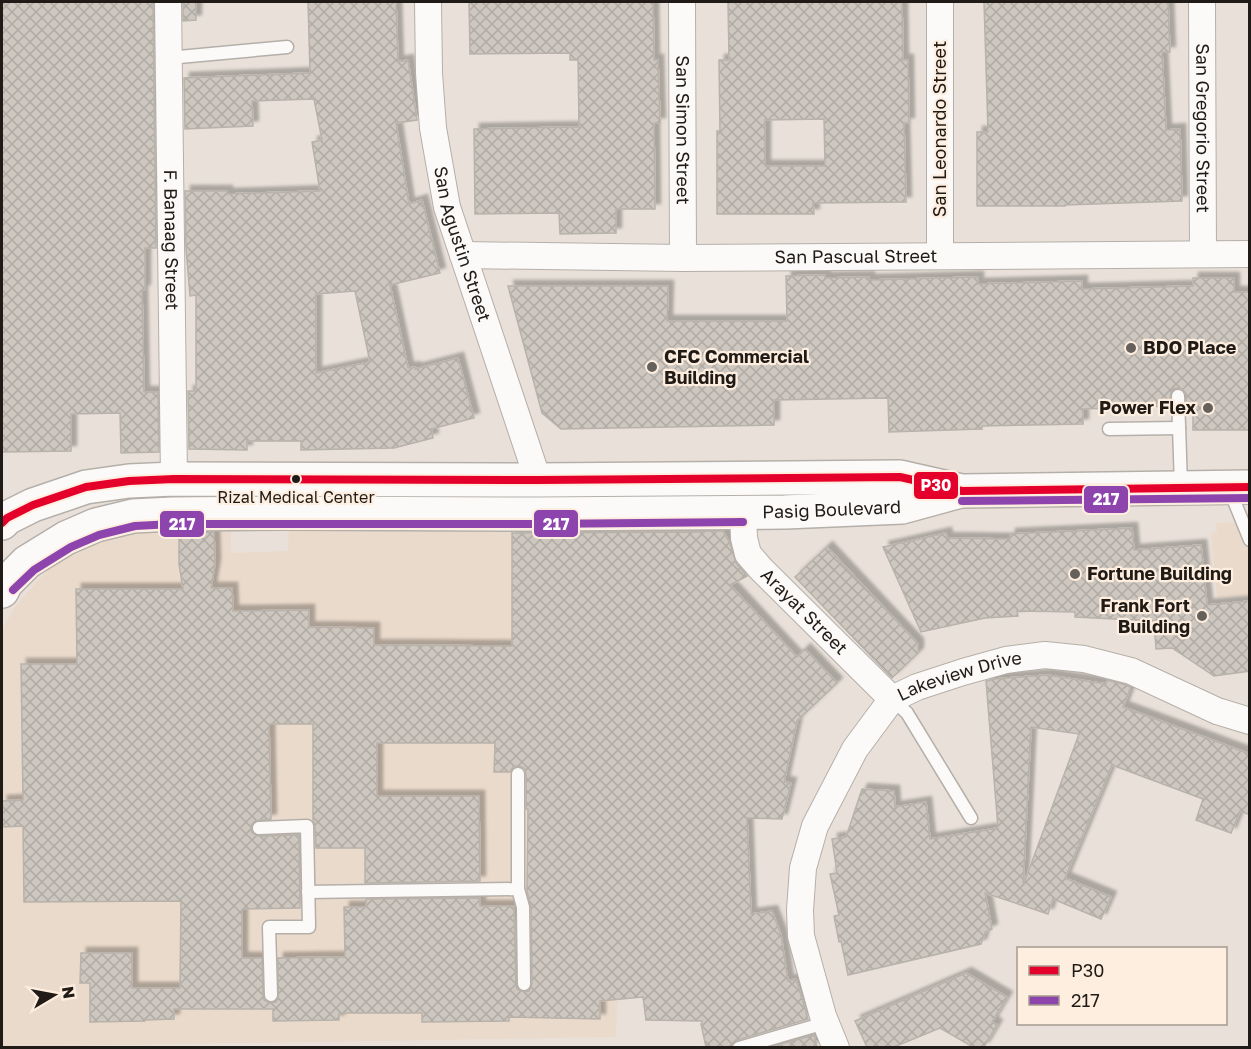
<svg xmlns="http://www.w3.org/2000/svg" width="1251" height="1049" font-family="'Golos Text',sans-serif">
<style>
.built{fill:#eadacb}
.building{fill:url(#building-cross-hatch);stroke:#b8b2ab;stroke-width:1.5;fill-rule:evenodd;filter:url(#shadow)}
.lines{fill:none;stroke-linecap:round;stroke-linejoin:round}
.lane-casing{stroke:#b5afa9;stroke-width:15}
.street-casing{stroke:#b5afa9;stroke-width:28}
.primary-casing{stroke:#b5afa9;stroke-width:36}
.lane{stroke:#fcfaf9;stroke-width:12}
.street{stroke:#fcfaf9;stroke-width:26}
.primary{stroke:#fcfaf9;stroke-width:33}
.bus-1-casing{stroke:#feeedf;stroke-width:12}
.bus-2-casing{stroke:#feeedf;stroke-width:12}
.bus-1{stroke:#e4002b;stroke-width:8}
.bus-2{stroke:#8e44ad;stroke-width:8}
.poi-dot{fill:#66605a;stroke:#feeedf;stroke-width:2}
.bus-dot{fill:#201b16;stroke:#feeedf;stroke-width:2}
.labels{text-anchor:middle;stroke-width:4.5;stroke-linejoin:round;paint-order:stroke}
.bus-label{font-size:16px;fill:#201b16;stroke:#feeedf}
.street-label{font-size:18px;fill:#201b16;stroke:#feeedf}
.poi-label{font-size:18px;font-weight:bold;fill:#201b16;stroke:#feeedf;text-anchor:start}
.line-badge{stroke:#feeedf;stroke-width:2}
.badge-label{font-size:16px;text-anchor:middle;font-weight:bold;fill:#fff}
</style>
<defs>
<pattern id="building-cross-hatch" width="8" height="8" patternUnits="userSpaceOnUse" patternTransform="scale(1.5)"><rect width="8" height="8" fill="#cdc7c0"/><path d="M0 0l8 8M0 8l8-8" fill="none" stroke="#b0aaa4"/></pattern>
<filter id="shadow"><feDropShadow dx="5.5" dy="-5.5" stdDeviation="1.5" flood-color="#0004"/></filter>
</defs>
<rect width="100%" height="100%" fill="#e9e1d9"/>
<g class="built">
<polygon points="695,520 690,615 622,872 616,1037 2,1047 2,629 15,607 36,582 59,560 110,532 231,522 231,553 288,551 289,523"/>
<polygon points="1249,522 1249,595 1217,598 1211,533 1217,532 1216,523"/>
</g>
<g class="building">
<polygon points="2,2 153,2 156,248 145,248 145,290 142,290 144,392 158,392 159,452 121,453 120,413 71,414 71,451 2,452"/>
<polygon points="183,2 196,2 196,20 183,21"/>
<path d="M308,2h88l2,60 10,-2 9,60 -21,3 13,81 13,-4 18,73 -50,12 18,83 7,-1v2l43,-11 16,60 -43,11 2,9 -39,10 -93,2v-9h-54v9l-58,-1 -1,-58h8v-96l-6,1 -4,-48 -1,-57h42v3l93,-3 -8,-49 10,-2 -8,-41 -62,2 1,25 -68,3 -1,-51 126,-5zM355,291l15,71 -54,11v-79z"/>
<polygon points="469,2 653,2 654,60 658,60 660,123 654,123 655,209 616,209 616,233 560,234 559,213 475,214 474,129 579,127 578,60 570,60 570,53 470,54"/>
<path d="M728,2h174l1,58h5l1,63h-5l2,79 -93,1 1,11h-97v-83h3l-1,-71h10zM824,119l1,47h-60v-46z"/>
<polygon points="984,2 1168,2 1170,52 1162,52 1166,130 1180,129 1182,201 1065,205 1065,206 977,206 977,132 988,132"/>
<polygon points="825,275 825,278 869,277 869,280 978,277 978,284 1082,281 1082,289 1193,286 1193,278 1234,278 1234,292 1250,292 1250,430 1193,430 1193,406 1187,406 1185,392 1182,389 1178,388 1173,389 1171,393 1170,406 1083,409 1083,424 982,426 982,429 889,432 888,398 774,400 774,425 561,429 542,413 508,286 668,286 667,321 787,321 786,276"/>
<polygon points="1132,528 1134,550 1201,545 1207,605 1250,601 1250,671 1214,676 1172,648 1156,649 1154,621 1075,617 1075,612 1017,611 1018,616 985,618 921,632 883,547 946,533 947,538 1010,539 1010,534"/>
<path d="M706,531h17l7,12 6,20 11,13 -17,9 67,72 8,-8 32,34 -40,38 -13,61 7,1 -9,36 -35,-1 4,96 21,-3 9,24 7,46 8,-2 12,40 -71,21 -4,3 -2,4h-25l-5,-23 1,-1v-2l-56,-1 -3,-23 -43,4v18l-91,-2v4l-87,1v-9h-83v7l-66,1v-12h-99v10l-29,1v1l-55,1v-39h-10l1,-30h51v35h48l1,-87 -157,1 -1,-76 -21,1v-26l21,-1 -2,-136h56l-1,-75h107l-4,-25v-31l35,-1 1,32 -4,24h21l1,23 76,-1v17l65,1v17l138,1v-113l192,-1zM269,724h44v96l2,6 1,22h49v35l115,-2 -1,-85h-102v-53h118l-1,29h16l3,-5 4,-1 5,1 3,2 1,5v35h2l-1,82 4,16 1,77 -3,7 -4,1 -4,-1 -4,-2 -1,-4 -2,-79h-34v-8l-114,1v8h-22l1,50 -67,1v40l-2,4 -4,1 -4,-1 -4,-2 -1,-5 -1,-37h-20v-49l58,-1 -1,-73 -40,1 -7,-3 -1,-4 1,-5 3,-3 16,-2z"/>
<polygon points="827,547 918,644 918,653 892,678 795,577"/>
<path d="M1047,675l59,9 1,-4 19,5 4,2v2l-7,18 127,47v61l-10,-4 -9,22 -35,-13 7,-21 -91,-34 -47,113 46,19 -10,22 -48,-20 -5,15 -63,-21 7,36 -7,3 -4,12 -133,31 -7,-34 -2,1 -5,-26 5,-1 -9,-41 7,-1 -5,-34 14,-2 16,-48 32,2 1,16 31,-5 4,37 68,-11 -12,-147 8,-2zM1031,727l48,7 -56,152z"/>
<polygon points="966,973 1007,997 992,1022 997,1025 984,1047 973,1047 940,1028 894,1047 867,1047 855,1021"/>
<polygon points="814,1035 817,1047 770,1047"/>
</g>
<g class="lines">
<g class="lane-casing">
<g id="lane">
<polyline points="168,58 287,47"/>
<polyline points="1178,396 1181,486"/>
<polyline points="1109,429 1179,428"/>
<polyline points="1230,491 1250,540"/>
<polyline points="892,699 907,713 971,818"/>
<polyline points="259,828 307,826 309,927 269,927 271,995"/>
<polyline points="518,889 523,907 524,984"/>
<polyline points="308,892 518,889 518,774"/>
<polyline points="739,1048 825,1023"/>
</g>
</g>
<g class="street-casing">
<g id="street">
<path id="s1" d="M168,2l6,477"/>
<path id="s2" d="M428,2l1,71 4,55 14,79 91,273"/>
<path id="s3" d="M682,2l1,256"/>
<polyline points="940,2 940,256"/>
<path id="s4" d="M1202,2l1,252"/>
<path id="s5" d="M463,255l220,3 567,-4"/>
<path id="s6" d="M743,512l1,26 4,16 13,15 131,130"/>
<path id="s7" d="M836,1048l-13,-32 -22,-80 -1,-26 3,-42 12,-42 40,-77 37,-50 25,-12 46,-15 43,-12 39,-5 39,4 47,12 86,40 33,10"/>
</g>
</g>
<g class="primary-casing">
<g id="primary">
<polyline points="2,523 7,518 33,505 86,487 129,481 174,479 538,480 900,477 962,491 1250,487"/>
<path id="s8" d="M2,591l4,-8 21,-21 39,-24 30,-13 37,-9 40,-2 113,-1 252,1 247,-2 117,-5 55,-15"/>
</g>
</g>
<use href="#lane" class="lane"/>
<use href="#street" class="street"/>
<use href="#primary" class="primary"/>
<g class="bus-1-casing">
<polyline id="bus-1" points="2,523 7,518 33,505 86,487 129,481 174,479 538,480 900,477 962,491 1250,487"/>
</g>
<g class="bus-2-casing">
<g id="bus-2">
<polyline points="962,501 1250,498"/>
<polyline points="13,590 34,570 71,547 99,535 135,526 173,524 538,524 743,522"/>
</g>
</g>
<use href="#bus-1" class="bus-1"/>
<use href="#bus-2" class="bus-2"/>
</g>
<g class="poi-dot">
<circle cx="1131" cy="348" r="6"/>
<circle cx="652" cy="367" r="6"/>
<circle cx="1208" cy="408" r="6"/>
<circle cx="1075" cy="574" r="6"/>
<circle cx="1202" cy="616" r="6"/>
</g>
<circle class="bus-dot" cx="296" cy="479" r="5"/>
<g class="labels">
<g class="bus-label">
<text x="296" y="503">Rizal Medical Center</text>
</g>
<g class="street-label">
<text dy="6" stroke="none"><textPath href="#s4" startOffset="126">San Gregorio Street</textPath></text>
<text transform="translate(940 129) rotate(-90)" y="6">San Leonardo Street</text>
<text dy="6" stroke="none"><textPath href="#s3" startOffset="128">San Simon Street</textPath></text>
<text dy="6" stroke="none"><textPath href="#s1" startOffset="238">F. Banaag Street</textPath></text>
<text dy="6" stroke="none"><textPath href="#s2" startOffset="246">San Agustin Street</textPath></text>
<text dy="6" stroke="none"><textPath href="#s5" startOffset="393">San Pascual Street</textPath></text>
<text dy="6" stroke="none"><textPath href="#s8" startOffset="854">Pasig Boulevard</textPath></text>
<text dy="6" stroke="none"><textPath href="#s6" startOffset="123">Arayat Street</textPath></text>
<text dy="6" stroke="none"><textPath href="#s7" startOffset="450">Lakeview Drive</textPath></text>
</g>
<g class="poi-label">
<text x="1143" y="354">BDO Place</text>
<text x="664" y="363">CFC Commercial<tspan x="664" dy="21">Building</tspan></text>
<text x="1196" y="414" text-anchor="end">Power Flex</text>
<text x="1087" y="580">Fortune Building</text>
<text x="1190" y="612" text-anchor="end">Frank Fort<tspan x="1190" dy="21">Building</tspan></text>
</g>
</g>
<g class="line-badge">
<rect x="913" y="471" width="46" height="29" rx="6" fill="#e4002b"/>
<rect x="1083" y="485" width="46" height="29" rx="6" fill="#8e44ad"/>
<rect x="533" y="509" width="46" height="29" rx="6" fill="#8e44ad"/>
<rect x="159" y="510" width="46" height="28" rx="6" fill="#8e44ad"/>
</g>
<g class="badge-label">
<text x="936" y="491">P30</text>
<text x="1106" y="505">217</text>
<text x="556" y="530">217</text>
<text x="182" y="530">217</text>
</g>
<rect width="1251" height="1049" fill="none" stroke="#201b16" stroke-width="6"/>
<rect x="1017" y="947" width="210" height="78" fill="#feeedf" stroke="#a59a8f" stroke-width="1.5"/>
<rect x="1029" y="966" width="30" height="9" fill="#e4002b" stroke="#a59a8f" stroke-width="1.5"/>
<text x="1071" y="977" font-size="18" fill="#201b16">P30</text>
<rect x="1029" y="996" width="30" height="9" fill="#8e44ad" stroke="#a59a8f" stroke-width="1.5"/>
<text x="1071" y="1007" font-size="18" fill="#201b16">217</text>
<g transform="translate(54 995) rotate(80)" stroke="#feeedf" stroke-width="4.5" paint-order="stroke">
<path d="M0-4.5L10 22L0 15L-10 22Z" fill="#201b16"/>
<text y="-9" font-size="16" font-weight="bold" text-anchor="middle" fill="#201b16">N</text>
</g>
</svg>
